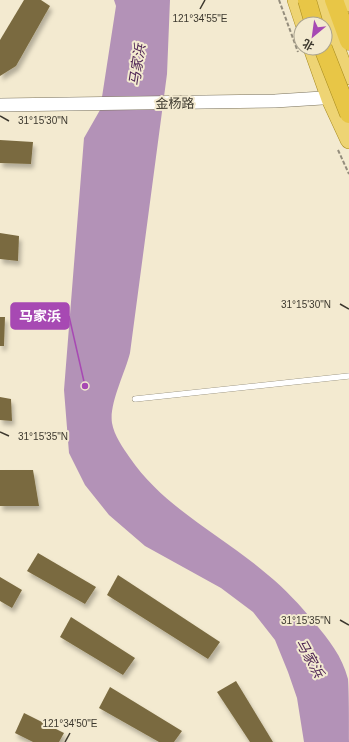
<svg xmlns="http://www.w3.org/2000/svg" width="349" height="742" font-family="Arial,'Noto Sans SC',sans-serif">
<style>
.water{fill:#b392b7}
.building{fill:#7a6a3f;filter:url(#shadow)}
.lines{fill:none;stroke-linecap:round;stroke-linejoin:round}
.service-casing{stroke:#7a725b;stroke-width:6}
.tertiary-casing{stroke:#7a725b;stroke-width:14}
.primary-casing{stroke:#a88b1f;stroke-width:18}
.trunk-casing{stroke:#a88b1f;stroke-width:19}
.path{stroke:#948d7c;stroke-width:2;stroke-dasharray:4 2;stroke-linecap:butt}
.service{stroke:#fff;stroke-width:5.5}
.tertiary{stroke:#fff;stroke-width:13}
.primary{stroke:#eed474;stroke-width:17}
.trunk{stroke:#e8c646;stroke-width:18}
.trunk-bridge-casing{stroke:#a88b1f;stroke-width:19;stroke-linecap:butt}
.trunk-bridge{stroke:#e8c646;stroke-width:18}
.ticks{fill:none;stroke:#3c382e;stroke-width:1.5}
.labels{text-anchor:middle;stroke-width:4;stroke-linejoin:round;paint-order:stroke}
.street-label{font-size:13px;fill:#3c382e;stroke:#f3ead0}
.water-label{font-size:14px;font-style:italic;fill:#4e2454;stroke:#f3ead0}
.ticks-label{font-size:10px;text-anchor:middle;fill:#3c382e;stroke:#f3ead0;stroke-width:4;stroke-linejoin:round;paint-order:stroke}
.leader{fill:none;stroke:#a749b3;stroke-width:1.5}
.callout-dot{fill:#a749b3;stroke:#f3ead0;stroke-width:1.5}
.callout{fill:#a749b3;stroke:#a749b3;stroke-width:1.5}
.callout-label{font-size:14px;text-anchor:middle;font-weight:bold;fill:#fff}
</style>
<defs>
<filter id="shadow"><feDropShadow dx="2.5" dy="4.5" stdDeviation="2" flood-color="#0004"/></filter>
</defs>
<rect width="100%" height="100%" fill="#f3ead0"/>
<path class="water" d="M114,0h56l-3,74 -37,279c-5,20 -21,51 -18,70 2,12 11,25 18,35 35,51 92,77 138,117 17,14 32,30 46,47 15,18 28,34 34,57 1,12 1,48 1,63h-45l-7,-44 -9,-26 -13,-32 -22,-28 -32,-24 -76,-42 -36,-31 -24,-30 -16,-32 -5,-63 20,-252 16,-28 16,-104z"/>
<g class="building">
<polygon points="24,0 41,0 50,6 16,66 0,76 0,40"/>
<polygon points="0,140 33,142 31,164 0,163"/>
<polygon points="0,233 19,236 18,261 0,259"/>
<polygon points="0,317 5,317 4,346 0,346"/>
<polygon points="0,397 11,399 12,421 0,420"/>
<polygon points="0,470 33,470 39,506 0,506"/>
<polygon points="38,553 96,587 85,604 27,571"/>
<polygon points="118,575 220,642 208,659 107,595"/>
<polygon points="0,577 22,590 12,608 0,601"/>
<polygon points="71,617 135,658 123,675 60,637"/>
<polygon points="236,681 273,742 250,742 217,692"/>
<polygon points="110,687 182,731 174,742 159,742 99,708"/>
<polygon points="24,713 64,733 59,742 33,742 15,733"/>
</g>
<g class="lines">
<g class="service-casing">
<polyline id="service" points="135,399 349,376"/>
</g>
<g class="tertiary-casing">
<polyline id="tertiary" points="0,105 275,101 338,97"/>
</g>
<g class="primary-casing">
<g id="primary">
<polyline points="296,0 304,24"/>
<polyline points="319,0 345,72 349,76"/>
<polyline points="348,0 349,3"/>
<polyline points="312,48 330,99 349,140"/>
</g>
</g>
<g class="trunk-casing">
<polyline id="trunk" points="334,0 349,41"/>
</g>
<g class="path">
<polyline points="279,0 298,52"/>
<polyline points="338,150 349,174"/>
</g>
<use href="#service" class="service"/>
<use href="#tertiary" class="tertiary"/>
<use href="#primary" class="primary"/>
<use href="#trunk" class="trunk"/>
<g class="trunk-bridge-casing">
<g id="trunk-bridge">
<polyline points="307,0 314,24"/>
<polyline points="323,48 349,114"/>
</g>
</g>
<use href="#trunk-bridge" class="trunk-bridge"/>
</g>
<path class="ticks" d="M200,9l5,-9M0,116l9,5M340,304l9,5M0,432l9,4M340,620l9,5M65,742l5,-9"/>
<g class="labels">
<g class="street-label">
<text transform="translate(175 103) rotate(-1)" y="5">金杨路</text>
</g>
<g class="water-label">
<text transform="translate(137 65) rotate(-81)" y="5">马家浜</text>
<text transform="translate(310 658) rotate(61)" y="5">马家浜</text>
</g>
</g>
<g class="ticks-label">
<text x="200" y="22">121°34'55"E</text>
<text x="43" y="124">31°15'30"N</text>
<text x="306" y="308">31°15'30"N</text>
<text x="43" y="440">31°15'35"N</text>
<text x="306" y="624">31°15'35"N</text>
<text x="70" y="727">121°34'50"E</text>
</g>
<path class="leader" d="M85 386L69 316"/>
<circle class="callout-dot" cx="85" cy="386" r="4"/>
<rect class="callout" x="11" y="303" width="58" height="26" rx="4"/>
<g class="callout-label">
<text x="40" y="321">马家浜</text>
</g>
<g transform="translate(313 36) rotate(209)"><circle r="19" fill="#f3ead0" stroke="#aaa38f"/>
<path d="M0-3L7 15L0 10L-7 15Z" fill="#a749b3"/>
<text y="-6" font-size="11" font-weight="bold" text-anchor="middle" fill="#3c382e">北</text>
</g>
</svg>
